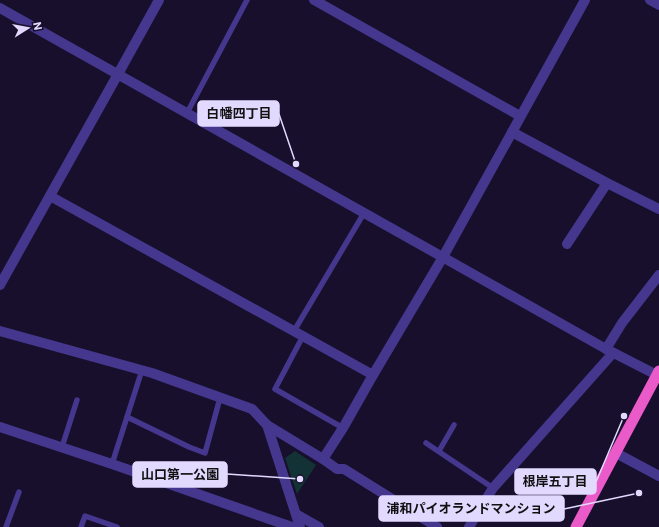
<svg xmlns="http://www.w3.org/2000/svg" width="659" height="527" font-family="Commissioner,'Noto Sans JP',sans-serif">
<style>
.green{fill:#123235}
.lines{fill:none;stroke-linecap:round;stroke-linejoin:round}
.service{stroke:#44378d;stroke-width:5.5}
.minor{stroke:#44378d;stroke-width:10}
.tertiary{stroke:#44378d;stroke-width:10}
.trunk{stroke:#ea5ac9;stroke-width:11}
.leader{fill:none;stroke:#e2d9ff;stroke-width:1.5}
.callout-dot{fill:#e2d9ff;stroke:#170f2b;stroke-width:1.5}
.callout{fill:#e2d9ff;stroke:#e2d9ff;stroke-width:1.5}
.callout-label{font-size:13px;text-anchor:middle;font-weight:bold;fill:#111}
</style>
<rect width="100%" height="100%" fill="#170f2b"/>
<polygon class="green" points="295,451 316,465 297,494 285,458"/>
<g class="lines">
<g class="service">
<polyline points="187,113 247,0"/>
<polyline points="294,331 364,213"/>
<polyline points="303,336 275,389 343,428"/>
<polyline points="127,417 189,447 205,453 220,398"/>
<polyline points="426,443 493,488"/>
<polyline points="62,447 77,400"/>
<polyline points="439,451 454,425"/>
<polyline points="112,464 142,370"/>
<polyline points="6,527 19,492"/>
<polyline points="81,527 85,516 117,527"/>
</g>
<g class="minor">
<polyline points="314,0 520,116"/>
<polyline points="650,0 659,5"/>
<polyline points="118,74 159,0"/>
<polyline points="512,132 607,183 659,209"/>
<polyline points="50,196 373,375"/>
<polyline points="567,244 607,183"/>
<polyline points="0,331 152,373 252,409 267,425 323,459 343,428 373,375 443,257"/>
<polyline points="606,349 622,323 659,275"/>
<polyline points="267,425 300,527"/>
<polyline points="0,427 112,464 292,527"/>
<polyline points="616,453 659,476"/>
<polyline points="323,459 337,469 344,469 437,527"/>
<polyline points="296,514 319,527"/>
<polyline points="469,527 493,488 613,353"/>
</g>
<g class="tertiary">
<polyline points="0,8 606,349 657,375"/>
<polyline points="443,257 585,0"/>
<polyline points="0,285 118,74"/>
</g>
<polyline class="trunk" points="576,527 659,371"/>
</g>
<path class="leader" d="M296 164L279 114M300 479L227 474M624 416L596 482M639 493L564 509"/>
<g class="callout-dot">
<circle cx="296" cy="164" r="4"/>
<circle cx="300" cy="479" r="4"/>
<circle cx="624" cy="416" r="4"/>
<circle cx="639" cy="493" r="4"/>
</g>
<g class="callout">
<rect x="198" y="101" width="81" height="25" rx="4"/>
<rect x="133" y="462" width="94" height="25" rx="4"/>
<rect x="515" y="469" width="81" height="25" rx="4"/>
<rect x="379" y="496" width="185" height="25" rx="4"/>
</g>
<g class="callout-label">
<text x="239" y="118">白幡四丁目</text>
<text x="180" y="479">山口第一公園</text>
<text x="555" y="486">根岸五丁目</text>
<text x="471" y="513">浦和パイオランドマンション</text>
</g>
<g transform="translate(28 28) rotate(79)" stroke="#170f2b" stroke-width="3" paint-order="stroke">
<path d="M0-3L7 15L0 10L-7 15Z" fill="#e2d9ff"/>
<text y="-6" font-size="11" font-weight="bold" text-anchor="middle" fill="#e2d9ff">N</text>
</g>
</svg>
